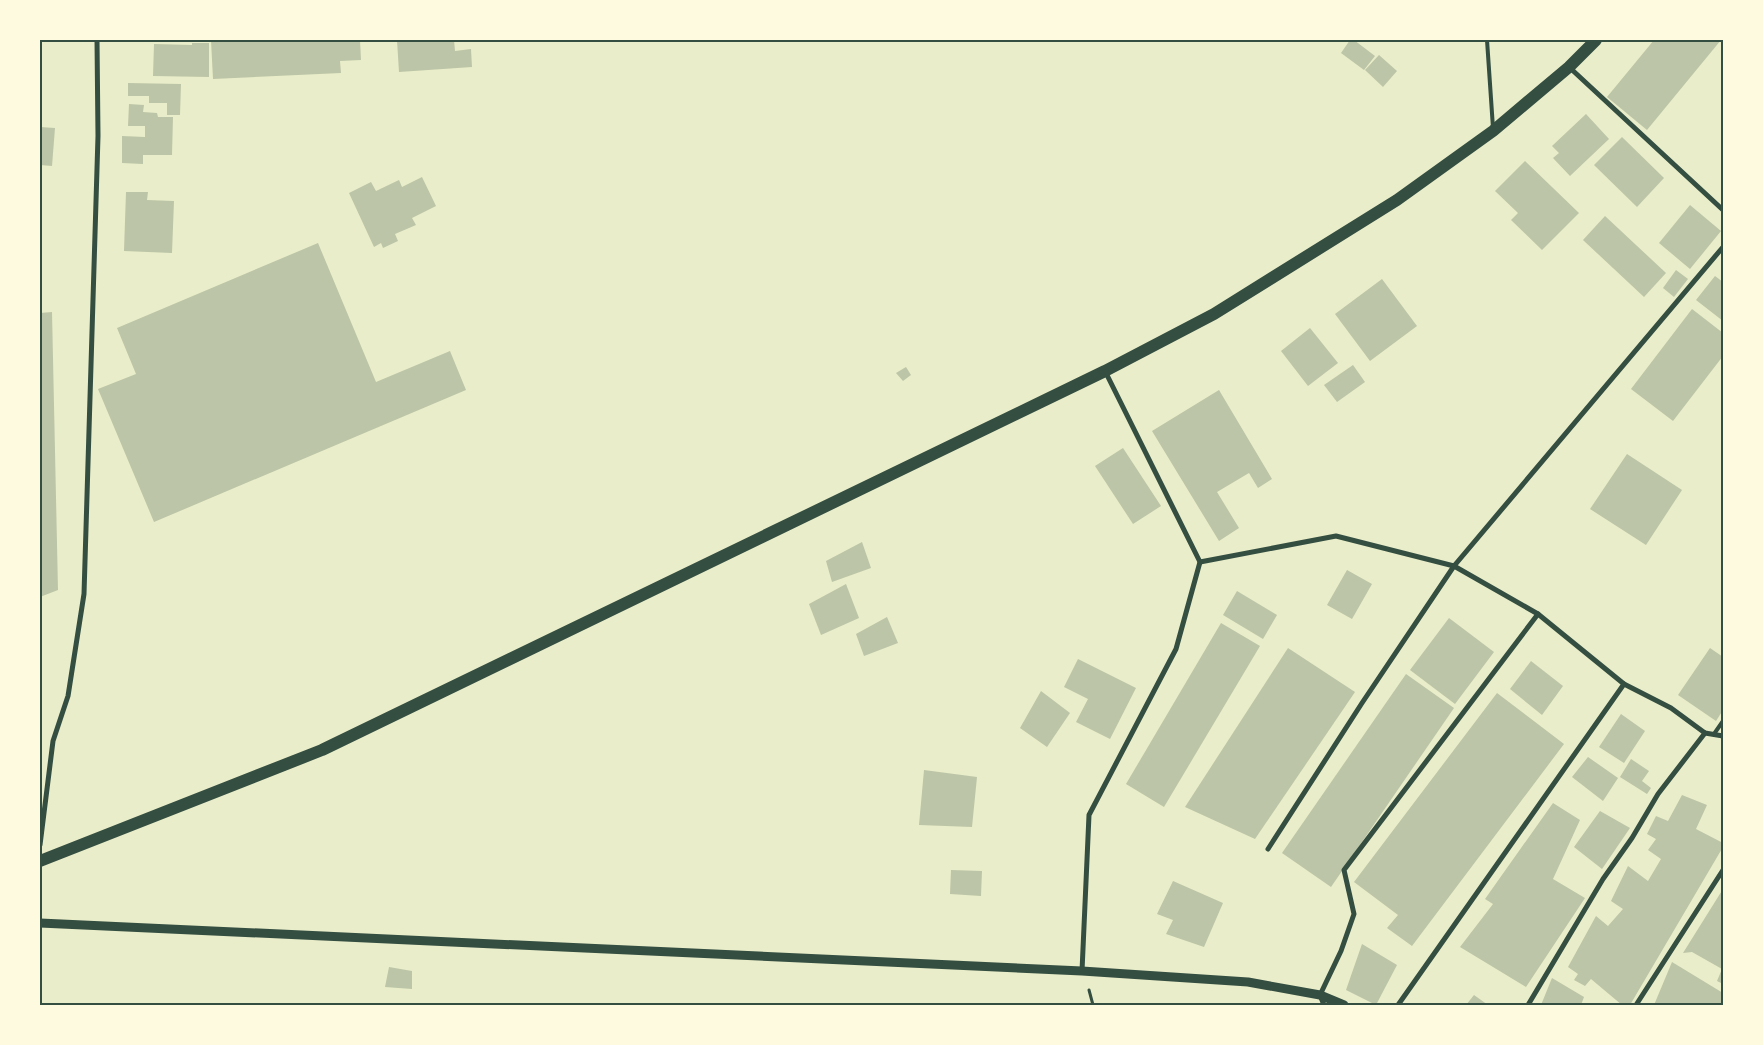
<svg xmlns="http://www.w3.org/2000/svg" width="1763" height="1045" font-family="Lato,sans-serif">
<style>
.building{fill:#bcc5a7}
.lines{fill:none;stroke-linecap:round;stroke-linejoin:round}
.path{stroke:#344e41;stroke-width:3}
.service{stroke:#344e41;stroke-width:4}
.minor{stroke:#344e41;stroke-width:5}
.tertiary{stroke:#344e41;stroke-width:9}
.primary{stroke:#344e41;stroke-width:12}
.neatline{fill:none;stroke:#344e41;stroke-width:2}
</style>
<rect width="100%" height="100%" fill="#e9edc9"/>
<g class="building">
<polygon points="211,40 360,40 361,60 340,61 341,73 213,79"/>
<polygon points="397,40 454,40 455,51 471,49 472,67 399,72"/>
<polygon points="1350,40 1354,40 1375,56 1364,70 1341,53"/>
<polygon points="1654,40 1721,40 1647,130 1607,97"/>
<polygon points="192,43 209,43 209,77 153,76 154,44 192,45"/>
<polygon points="1379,55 1397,71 1383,87 1365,70"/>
<polygon points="128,83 181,84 180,115 167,115 167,103 149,103 149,96 128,96"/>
<polygon points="129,104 144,105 143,112 157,113 158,117 173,117 172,155 143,155 143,164 122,163 122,136 145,137 145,126 128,126"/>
<polygon points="1586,114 1609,139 1570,176 1553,158 1559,153 1552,146"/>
<polygon points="40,127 55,128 52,166 40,165"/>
<polygon points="1622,137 1664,178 1637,207 1594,165"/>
<polygon points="1525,161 1579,213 1542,250 1511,220 1518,213 1495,191"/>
<polygon points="422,177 436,206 412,218 416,225 395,234 398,241 383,248 381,243 374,247 349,193 371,182 376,191 399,180 402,187"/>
<polygon points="126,192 148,192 147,200 174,201 172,253 124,251"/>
<polygon points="1690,205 1721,231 1690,269 1659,243"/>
<polygon points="1605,216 1666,273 1644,297 1583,240"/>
<polygon points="318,243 376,382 450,351 466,390 154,522 98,389 136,374 117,328"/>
<polygon points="1676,270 1688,279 1674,297 1663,288"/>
<polygon points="1715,276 1723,282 1723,321 1696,300"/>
<polygon points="1382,279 1417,326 1370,361 1335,314"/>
<polygon points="1692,309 1723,333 1723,356 1673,421 1631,389"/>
<polygon points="52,312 58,590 40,597 40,313"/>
<polygon points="1310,328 1338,363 1308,386 1281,351"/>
<polygon points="1353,365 1365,382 1337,402 1324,385"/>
<polygon points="906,367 911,375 903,381 896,373"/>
<polygon points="1219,390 1272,479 1258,488 1249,473 1217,492 1239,528 1219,541 1152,431"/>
<polygon points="1123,448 1161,506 1133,524 1095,466"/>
<polygon points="1627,454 1682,490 1646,545 1590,509"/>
<polygon points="862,542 871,568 832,582 826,561"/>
<polygon points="1347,570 1372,584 1352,619 1327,605"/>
<polygon points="846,584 859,618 821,635 809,604"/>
<polygon points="1237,591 1277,615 1263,639 1223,615"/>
<polygon points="887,617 898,643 864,656 856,634"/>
<polygon points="1449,618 1494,652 1455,704 1410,670"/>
<polygon points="1221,623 1260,646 1164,807 1126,784"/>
<polygon points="1288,648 1355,692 1255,839 1185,807"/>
<polygon points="1710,648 1723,657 1723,710 1716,721 1678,695"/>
<polygon points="1078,659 1136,688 1110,739 1076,722 1088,699 1064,687"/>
<polygon points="1531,661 1563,686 1542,715 1510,689"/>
<polygon points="1406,674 1454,708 1331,887 1282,853"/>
<polygon points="1041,691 1070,713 1047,747 1020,728"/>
<polygon points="1497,693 1564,744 1412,946 1387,928 1398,915 1354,882"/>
<polygon points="1621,714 1645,731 1624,763 1599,747"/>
<polygon points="1588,757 1618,778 1603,801 1572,777"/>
<polygon points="1631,759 1649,771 1642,781 1651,788 1647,794 1620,777"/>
<polygon points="924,770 977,777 972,827 919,825"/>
<polygon points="1682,795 1707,805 1696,829 1723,843 1723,847 1630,1005 1622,1005 1591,979 1585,986 1574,980 1578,974 1568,967 1596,916 1608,926 1623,909 1611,901 1628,866 1648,881 1661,859 1648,850 1656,839 1647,834 1656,816 1668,821"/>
<polygon points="1553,803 1580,820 1553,879 1585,898 1526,987 1460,947 1493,904 1485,899"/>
<polygon points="1600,811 1630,828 1602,869 1574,847"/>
<polygon points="951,870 982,871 981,896 950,894"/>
<polygon points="1173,881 1223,903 1204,947 1166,934 1173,920 1157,914"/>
<polygon points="1723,889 1723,984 1717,981 1722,969 1692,952 1683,953"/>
<polygon points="1362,944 1397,965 1376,1005 1346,990"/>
<polygon points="1672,962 1723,993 1723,1005 1654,1005"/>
<polygon points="389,967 412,971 412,989 385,987"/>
<polygon points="1552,978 1584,997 1581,1005 1541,1005"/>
<polygon points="1474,995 1488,1005 1466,1005"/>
</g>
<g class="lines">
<polyline class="path" points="1089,990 1093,1005"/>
<g class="service">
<polyline points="1487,40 1493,128"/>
<polyline points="1714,734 1723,721"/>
</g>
<g class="minor">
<polyline points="1569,67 1723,210"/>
<polyline points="1200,562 1336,536 1454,566 1538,614 1624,684 1671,708 1705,733 1723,736"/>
<polyline points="40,845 53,741 68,696 84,594 98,136 97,40"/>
<polyline points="1268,849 1362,703 1454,566 1723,247"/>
<polyline points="1082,971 1089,815 1176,649 1200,562 1105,371"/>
<polyline points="1324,1005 1320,995 1341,951 1354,914 1344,870 1538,614"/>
<polyline points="1398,1005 1624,684"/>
<polyline points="1528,1005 1603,879 1632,838 1658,794 1705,733"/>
<polyline points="1636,1005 1723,870"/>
</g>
<polyline class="tertiary" points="40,923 1082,971 1248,982 1320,995 1344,1005"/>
<polyline class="primary" points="40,861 322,750 1105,371 1214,314 1397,200 1493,131 1569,67 1596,40"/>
</g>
<rect width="1763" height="1045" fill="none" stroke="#fefae0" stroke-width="82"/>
<rect x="41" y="41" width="1681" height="963" class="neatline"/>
</svg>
